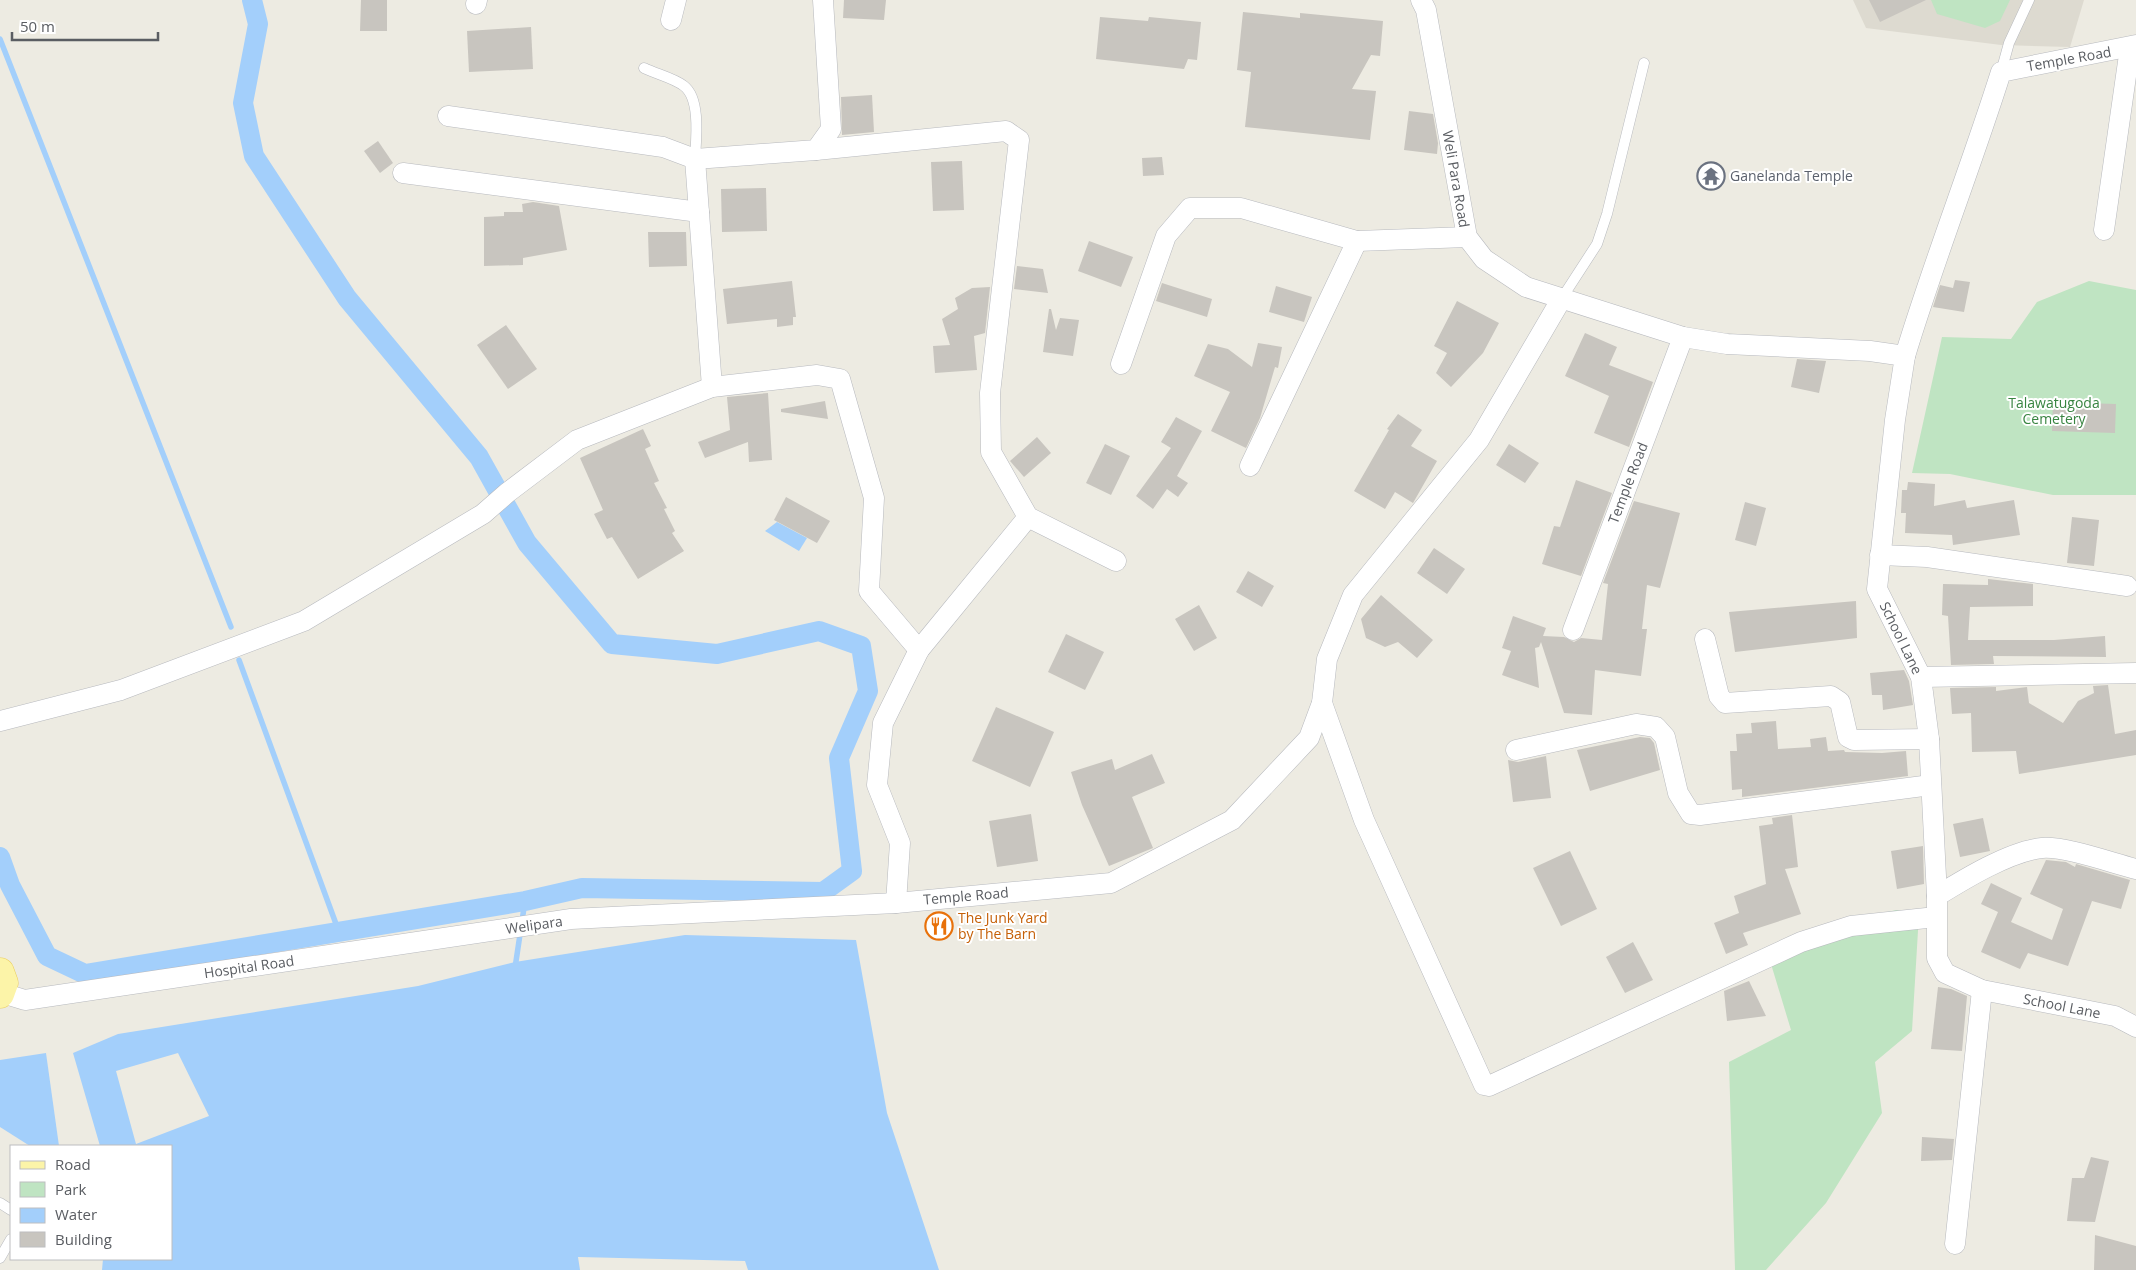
<svg xmlns="http://www.w3.org/2000/svg" width="2136" height="1270" font-family="'Open Sans',sans-serif">
<style>
.education{fill:#dddad0}
.green{fill:#bfe4c2}
.water{fill:#a3cffb;fill-rule:evenodd}
.lines{fill:none;stroke-linecap:round;stroke-linejoin:round}
.stream{stroke:#a3cffb;stroke-width:5.5}
.canal{stroke:#a3cffb;stroke-width:20}
.building{fill:#c8c5bf}
.lane-casing{stroke:#b7b9be;stroke-width:11}
.street-casing{stroke:#b7b9be;stroke-width:21}
.primary-casing{stroke:#ebcd5c;stroke-width:29}
.lane{stroke:#fff;stroke-width:10}
.street{stroke:#fff;stroke-width:20}
.primary{stroke:#fcf4a8;stroke-width:28}
.labels{text-anchor:middle;stroke-width:4;stroke-linejoin:round;paint-order:stroke}
.street-label{font-size:14px;fill:#5a5d62;stroke:#fff}
.worship-label{font-size:14px;fill:#5b616d;stroke:#fff;text-anchor:start}
.park-label{font-size:14px;fill:#388441;stroke:#fff}
.food-label{font-size:14px;fill:#c56008;stroke:#fff;text-anchor:start}
</style>
<rect width="100%" height="100%" fill="#edebe2"/>
<polygon class="education" points="1853,0 2084,0 2070,47 2001,45 1866,28"/>
<g class="green">
<polygon points="1931,0 2010,0 2000,21 1985,28 1937,14"/>
<polygon points="2089,281 2136,290 2136,495 2053,495 1950,474 1912,473 1942,337 2011,339 2037,302"/>
<polygon points="1896,910 1919,914 1912,1031 1875,1062 1882,1113 1826,1203 1766,1270 1735,1270 1729,1062 1791,1030 1768,954 1855,920"/>
</g>
<g class="water">
<polygon points="777,522 807,538 799,551 765,531"/>
<path d="M685,935l171,5 31,173 52,157h-191l-3,-9 -167,-4 2,13h-478l1,-11h68v-113h-71l-27,-93 45,-19 300,-48 97,-24zM178,1053l31,63 -73,28 -20,-73z"/>
<polygon points="46,1053 59,1146 30,1146 0,1127 0,1060"/>
</g>
<g class="lines">
<g class="stream">
<polyline points="0,39 231,627"/>
<polyline points="239,660 339,932"/>
<polyline points="515,968 525,901"/>
</g>
<polyline class="canal" points="0,857 10,885 47,956 85,974 525,901 582,888 823,892 852,871 839,758 868,691 861,646 819,631 717,654 612,644 527,543 479,457 347,298 254,156 243,103 258,24 252,0"/>
</g>
<g class="building">
<polygon points="361,0 387,0 387,31 360,31"/>
<polygon points="844,0 886,0 884,20 843,18"/>
<polygon points="1869,0 1926,0 1880,22"/>
<polygon points="1243,12 1300,18 1300,13 1383,21 1380,56 1371,55 1352,89 1376,91 1370,140 1245,127 1251,72 1237,70"/>
<polygon points="1100,17 1148,21 1149,17 1201,22 1197,60 1188,59 1184,69 1096,59"/>
<polygon points="531,27 533,69 469,72 467,31"/>
<polygon points="872,95 874,132 842,135 841,97"/>
<polygon points="1409,111 1433,114 1438,143 1437,154 1404,150"/>
<polygon points="378,141 393,163 380,173 364,151"/>
<polygon points="1162,157 1164,175 1143,176 1142,158"/>
<polygon points="962,161 964,210 933,211 931,162"/>
<polygon points="766,188 767,231 722,232 721,189"/>
<polygon points="533,202 559,206 567,250 523,258 523,265 484,266 484,217 504,216 504,212 523,212 522,204"/>
<polygon points="648,232 686,232 687,266 649,267"/>
<polygon points="1089,241 1133,257 1121,287 1078,271"/>
<polygon points="1017,266 1043,269 1048,293 1014,289"/>
<polygon points="1955,280 1970,282 1964,312 1933,307 1940,285 1953,288"/>
<polygon points="792,281 796,317 793,317 793,325 777,327 777,319 727,324 723,289"/>
<polygon points="1162,283 1212,299 1207,317 1156,301"/>
<polygon points="1276,286 1312,297 1304,322 1269,312"/>
<polygon points="990,287 985,333 974,336 977,370 935,373 933,346 950,345 942,319 958,309 955,298 972,288"/>
<polygon points="1457,301 1499,323 1483,353 1451,387 1436,373 1447,353 1434,346"/>
<polygon points="1049,309 1051,309 1056,330 1060,318 1079,320 1073,356 1043,352"/>
<polygon points="506,325 537,369 508,389 477,345"/>
<polygon points="1585,333 1617,347 1609,365 1653,382 1629,447 1594,433 1609,396 1565,376"/>
<polygon points="1258,343 1282,347 1278,368 1275,367 1260,418 1246,448 1211,431 1230,392 1194,376 1208,344 1228,349 1252,367"/>
<polygon points="1797,359 1826,361 1819,393 1791,387"/>
<polygon points="768,393 772,460 749,462 748,442 705,458 698,442 730,430 727,397"/>
<polygon points="825,401 828,419 781,412 781,409"/>
<polygon points="2053,402 2116,404 2115,433 2052,431"/>
<polygon points="1398,414 1422,430 1411,446 1437,461 1413,503 1395,492 1385,509 1354,491 1389,430 1387,429"/>
<polygon points="1176,417 1202,431 1177,476 1188,483 1178,497 1167,489 1153,509 1136,496 1171,448 1161,442"/>
<polygon points="643,429 651,446 645,449 659,481 654,483 667,508 664,509 675,531 672,533 684,551 638,579 612,537 607,539 594,514 603,510 580,458"/>
<polygon points="1037,437 1051,453 1024,477 1010,461"/>
<polygon points="1105,444 1130,456 1111,495 1086,483"/>
<polygon points="1509,444 1539,463 1525,483 1496,465"/>
<polygon points="1576,480 1612,493 1581,576 1542,564 1554,526 1560,527"/>
<polygon points="1908,482 1935,484 1934,506 1965,500 1967,508 2014,500 2020,535 1953,545 1952,535 1905,533 1906,513 1901,513 1902,490 1907,490"/>
<polygon points="786,497 830,521 817,543 774,520"/>
<polygon points="1634,501 1680,513 1660,588 1647,585 1642,629 1647,629 1641,676 1595,670 1592,715 1564,713 1541,642 1539,647 1535,648 1539,688 1502,675 1511,651 1502,648 1513,616 1546,628 1543,636 1564,637 1574,642 1581,638 1602,640 1608,584 1603,583"/>
<polygon points="1745,502 1766,508 1756,546 1735,540"/>
<polygon points="2072,517 2099,520 2094,566 2067,563"/>
<polygon points="1434,548 1465,569 1447,594 1417,573"/>
<polygon points="1248,571 1274,586 1262,607 1236,592"/>
<polygon points="1988,579 2033,584 2033,606 1970,607 1968,640 2054,640 2105,636 2106,657 1993,656 1994,664 1951,665 1948,616 1942,615 1943,584 1988,585"/>
<polygon points="1381,595 1433,640 1417,658 1398,642 1385,647 1366,638 1361,619"/>
<polygon points="1856,601 1857,638 1735,652 1729,612"/>
<polygon points="1199,605 1217,638 1194,651 1175,619"/>
<polygon points="1066,634 1104,652 1085,690 1048,672"/>
<polygon points="1904,670 1909,681 1913,705 1883,710 1882,695 1872,695 1870,673"/>
<polygon points="2108,685 2115,734 2136,730 2136,755 2019,774 2016,751 1972,752 1971,713 1952,714 1950,688 1996,687 1996,691 2027,687 2029,703 2063,723 2078,701 2094,693 2093,686"/>
<polygon points="996,707 1054,732 1030,787 972,761"/>
<polygon points="1776,721 1778,749 1811,747 1810,739 1826,737 1828,751 1844,750 1845,752 1882,753 1906,751 1908,776 1742,797 1742,789 1732,790 1730,751 1737,751 1736,734 1752,733 1751,723"/>
<polygon points="1640,737 1650,738 1654,743 1660,770 1590,791 1577,750"/>
<polygon points="1152,754 1165,783 1132,797 1153,848 1109,866 1082,805 1071,772 1112,759 1115,770"/>
<polygon points="1546,756 1551,798 1513,802 1508,760 1518,762"/>
<polygon points="1031,814 1038,861 997,867 989,821"/>
<polygon points="1792,815 1798,867 1785,869 1801,914 1743,933 1748,945 1726,954 1714,923 1739,913 1734,896 1766,884 1759,826 1773,824 1772,818"/>
<polygon points="1983,818 1990,851 1960,857 1953,824"/>
<polygon points="1923,846 1924,884 1897,889 1891,851"/>
<polygon points="1570,851 1597,909 1561,926 1533,868"/>
<polygon points="2046,860 2066,862 2075,867 2076,864 2130,880 2121,909 2092,901 2068,966 2028,953 2020,969 1981,952 1998,912 1981,904 1991,883 2022,898 2011,922 2052,940 2063,909 2030,894"/>
<polygon points="1633,942 1653,980 1625,993 1606,957"/>
<polygon points="1749,981 1766,1016 1727,1021 1724,991"/>
<polygon points="1938,987 1951,989 1967,996 1962,1051 1931,1049"/>
<polygon points="1922,1137 1954,1139 1952,1160 1921,1161"/>
<polygon points="2091,1157 2109,1161 2095,1222 2067,1221 2072,1178 2084,1178"/>
<polygon points="2095,1235 2136,1246 2136,1270 2094,1270"/>
</g>
<g class="lines">
<g class="lane-casing">
<g id="lane">
<path d="M644,68c12,6 30,10 40,18 17,13 12,54 11,73"/>
<polyline points="2001,72 2009,43 2029,0"/>
<polyline points="1562,298 1597,244 1607,214 1644,63"/>
<polyline points="0,1203 11,1210"/>
<polyline points="0,1258 11,1239"/>
</g>
</g>
<g class="street-casing">
<g id="street">
<polyline points="1421,0 1426,10 1467,237 1484,259 1526,287 1683,337 1727,344 1870,351 1905,356 1895,420 1877,589 1921,677 1929,739 1937,896 1937,958 1945,973 1982,990 2115,1016 2136,1027"/>
<polyline points="476,4 477,0"/>
<polyline points="671,20 676,0"/>
<polyline points="448,116 663,147 695,159 816,150 831,129 823,0"/>
<polyline points="816,150 1006,131 1019,140 990,393 991,452 1028,517 1116,561"/>
<polyline points="695,159 712,387"/>
<polyline points="403,173 699,212"/>
<polyline points="2104,230 2130,48"/>
<path d="M1905,356c29,-96 66,-189 96,-284l135,-27"/>
<polyline points="1121,364 1166,236 1190,208 1241,208 1357,241 1467,237"/>
<polyline points="1250,466 1357,241"/>
<polyline points="1880,555 1927,557 2127,586"/>
<polyline points="1573,630 1683,337"/>
<polyline points="1705,639 1719,696 1725,703 1831,696 1840,702 1848,737 1854,740 1929,739"/>
<polyline points="1921,677 2136,673"/>
<polyline points="1322,703 1364,820 1484,1085 1489,1086 1801,942 1851,926 1936,917"/>
<polyline points="0,721 121,690 304,621 483,514 507,493 577,440 712,387 817,375 840,379 874,498 869,591 919,650"/>
<polyline points="1516,750 1636,724 1656,727 1665,737 1678,793 1691,814 1700,815 1931,785"/>
<path d="M1937,896c26,-16 73,-45 105,-48 23,-2 70,15 94,21"/>
<polyline points="896,903 900,843 877,785 883,723 919,650 1028,517"/>
<polyline points="2,993 25,1000 571,919 896,903 1111,883 1232,820 1309,738 1322,703 1327,659 1353,595 1479,440 1562,298"/>
<polyline points="1955,1244 1982,990"/>
</g>
</g>
<g class="primary-casing">
<polyline id="primary" points="0,972 4,983 0,994"/>
</g>
<use href="#lane" class="lane"/>
<use href="#street" class="street"/>
<use href="#primary" class="primary"/>
</g>
<defs>
<g id="temple-ring" transform="scale(1.4375)"><circle r="9.5" fill="#fff" stroke="#6b7280" stroke-width="1.5"/><path d="M0-6L5-2H3V0L6.5 2.5H4V6H1.5V3h-3V6H-4V2.5H-6.5L-3 0V-2H-5Z" fill="#6b7280"/></g>
<g id="restaurant-ring" transform="scale(1.4375)"><circle r="9.5" fill="#fff" stroke="#e8710a" stroke-width="1.5"/><path d="M-5-6h1v4h1v-4h1v4h1v-4h1v5L-1.5 .5V6h-2V.5L-5-1ZM5-6V6H3V1.5H1.5Q1.5-4 5-6Z" fill="#e8710a"/></g>
</defs>
<g fill-rule="evenodd">
<use href="#temple-ring" x="1711" y="176"/>
<use href="#restaurant-ring" x="939" y="926"/>
</g>
<g class="labels">
<g class="street-label">
<text transform="translate(2069 59) rotate(-10)" y="5">Temple Road</text>
<text transform="translate(1456 179) rotate(80)" y="5">Weli Para Road</text>
<text transform="translate(1628 483) rotate(-69)" y="5">Temple Road</text>
<text transform="translate(1901 638) rotate(64)" y="5">School Lane</text>
<text transform="translate(966 896) rotate(-5)" y="5">Temple Road</text>
<text transform="translate(534 925) rotate(-8)" y="5">Welipara</text>
<text transform="translate(249 967) rotate(-8)" y="5">Hospital Road</text>
<text transform="translate(2062 1006) rotate(11)" y="5">School Lane</text>
</g>
<g class="worship-label">
<text x="1730" y="181">Ganelanda Temple</text>
</g>
<g class="park-label">
<text x="2054" y="408">Talawatugoda<tspan x="2054" dy="16">Cemetery</tspan></text>
</g>
<g class="food-label">
<text x="958" y="923">The Junk Yard<tspan x="958" dy="16">by The Barn</tspan></text>
</g>
</g>
<rect x="10" y="1145" width="162" height="115" fill="#ffffff" stroke="#bdbec0"/>
<rect x="20" y="1161" width="25" height="8" fill="#fcf4a8" stroke="#bdbec0"/>
<text x="55" y="1170" font-size="15" fill="#5a5d62">Road</text>
<rect x="20" y="1182" width="25" height="15" fill="#bfe4c2" stroke="#bdbec0"/>
<text x="55" y="1195" font-size="15" fill="#5a5d62">Park</text>
<rect x="20" y="1208" width="25" height="15" fill="#a3cffb" stroke="#bdbec0"/>
<text x="55" y="1220" font-size="15" fill="#5a5d62">Water</text>
<rect x="20" y="1232" width="25" height="15" fill="#c8c5bf" stroke="#bdbec0"/>
<text x="55" y="1245" font-size="15" fill="#5a5d62">Building</text>
<path d="M12 32v8h146v-8" fill="none" stroke="#5a5d62" stroke-width="2.5"/>
<text x="20" y="32" font-size="15" fill="#5a5d62" stroke="#ffffff" stroke-width="4" paint-order="stroke">50 m</text>
</svg>
